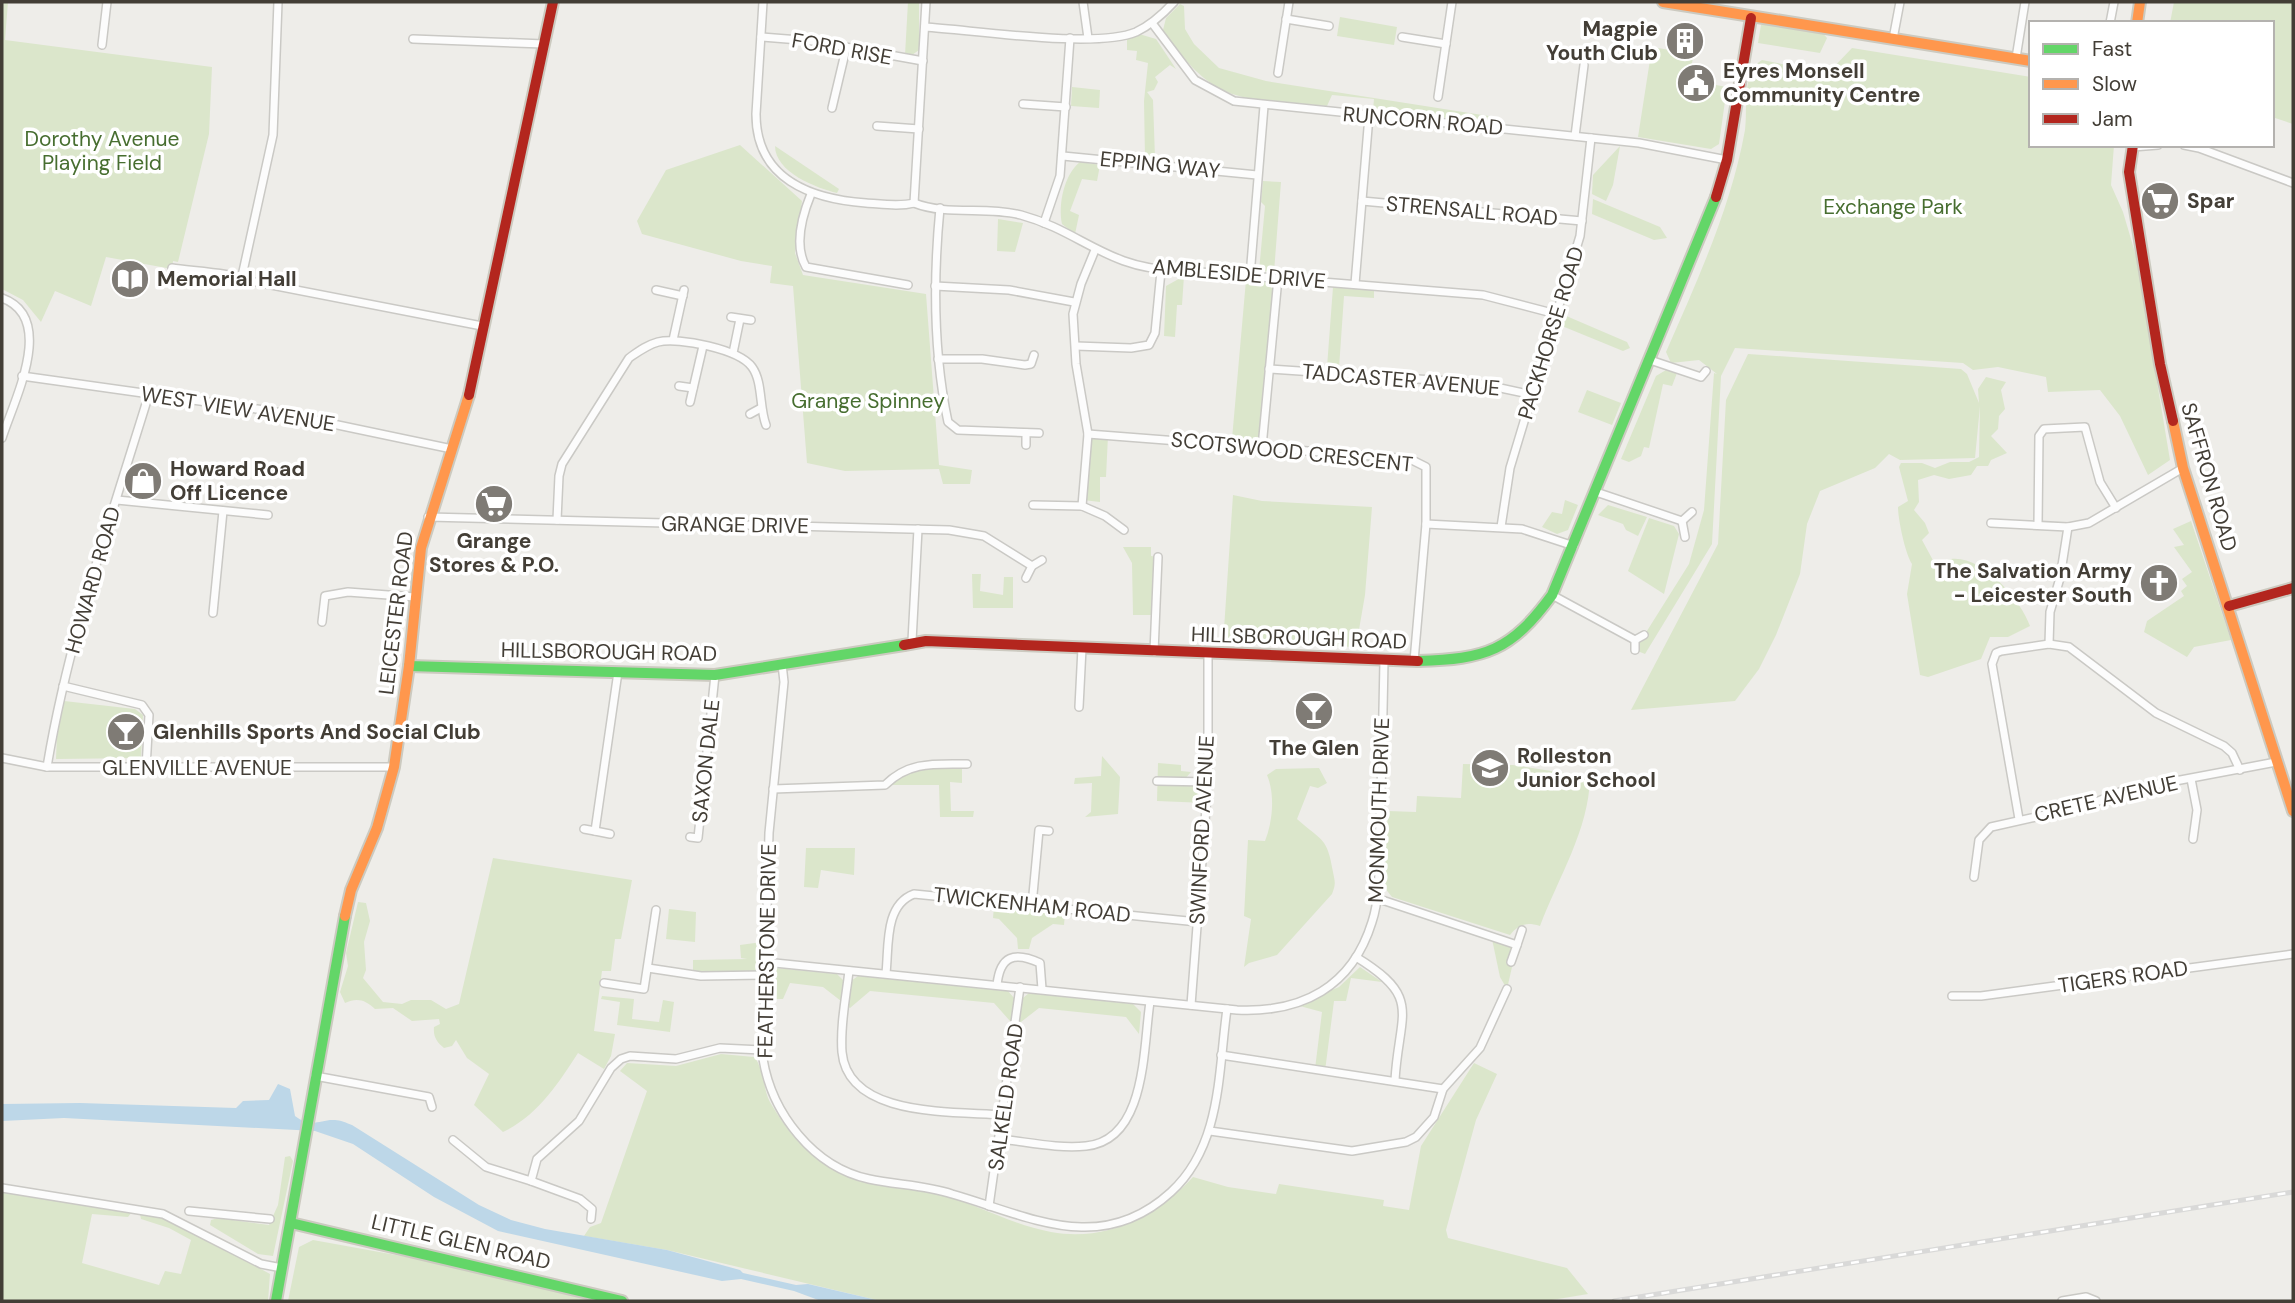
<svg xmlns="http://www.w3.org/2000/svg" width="2295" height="1303" font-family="'DM Sans',sans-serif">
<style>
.green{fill:#dbe6cb}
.water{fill:#bdd7e8}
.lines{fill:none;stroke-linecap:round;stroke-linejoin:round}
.street-casing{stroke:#cac9c5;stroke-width:10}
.fast-casing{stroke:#cccac0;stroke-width:14}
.slow-casing{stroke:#cccac0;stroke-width:14}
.jam-casing{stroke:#cccac0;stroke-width:14}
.street{stroke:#fcfcfc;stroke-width:7}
.fast{stroke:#63d668;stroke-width:10}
.slow{stroke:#ff974d;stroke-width:10}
.jam{stroke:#b3261e;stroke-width:10}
.rail-casing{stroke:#d9d9d8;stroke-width:5}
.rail{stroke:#fff;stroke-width:2.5;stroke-dasharray:8;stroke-linecap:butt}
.labels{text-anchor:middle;stroke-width:7;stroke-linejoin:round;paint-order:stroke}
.poi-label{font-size:21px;font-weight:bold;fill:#433e36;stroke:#fff;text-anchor:start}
.street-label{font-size:21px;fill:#433e36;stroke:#fff}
.park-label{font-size:21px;fill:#476e30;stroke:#fff}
</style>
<rect width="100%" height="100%" fill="#eeede9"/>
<g class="green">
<polygon points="2,2 8,2 5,40 212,67 209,134 178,262 173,261 172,269 106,257 91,306 55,291 41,322 23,300 2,289"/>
<polygon points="908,2 919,2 919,50 912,55 905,55"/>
<polygon points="2174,2 2293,2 2293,124 2272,117 2272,23 2170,23"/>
<path d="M1180,4l4,2 1,23 9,15 25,24 47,13 229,36 -1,6 -121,-13 1,-11 -42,-4 -5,11c-86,-8 -112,1 -164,-76l3,-12z"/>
<polygon points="1340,17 1397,27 1394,45 1337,36"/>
<polygon points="1765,22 1822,32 1827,38 1820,53 1758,43 1761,25"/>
<polygon points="1139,34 1156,39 1176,69 1170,65 1155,77 1158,82 1154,90 1147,92 1153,100 1155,158 1145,158 1144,101 1148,63 1136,60 1137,51 1127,50 1127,39"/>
<polygon points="1652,47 1694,54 1687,85 1680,85 1680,90 1688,93 1687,100 1702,102 1705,83 1727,87 1719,144 1711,149 1638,137"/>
<path d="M1852,48l179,29v68h83l-3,40 12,27 13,44 34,204 -22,15 -28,-59 -20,-26 -52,2 -2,-15 -48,-10 -25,3 -10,-7 -228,-15 -14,28 -9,168 -67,110 -10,-4 54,-86 15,-54 10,-137 3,1 -18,-14 -28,3 -5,-11c31,-71 65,-144 79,-222 3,-20 -4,-58 17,-70l66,13z"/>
<polygon points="1072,87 1100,90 1099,108 1071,106"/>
<polygon points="740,145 802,201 795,253 803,275 926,294 939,465 972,470 970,484 943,484 939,469 845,471 807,463 793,286 770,283 772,266 741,261 642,234 637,221 666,170"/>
<path d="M775,146l64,43 -2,4c-21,-5 -62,-21 -62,-47z"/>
<polygon points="1620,146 1613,185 1606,201 1592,194 1593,175"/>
<path d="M1080,162l20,3 -3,16 -15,-2 -12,32 9,4 -4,19 -13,-10c-4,-20 2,-49 18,-62z"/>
<polygon points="1263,181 1281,182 1274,272 1259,271 1265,206 1261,202"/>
<polygon points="1593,199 1660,227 1667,238 1654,240 1592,214"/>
<polygon points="998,219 1023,223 1015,252 997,251"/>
<polygon points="1184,276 1182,305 1177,305 1175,337 1164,336 1166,286"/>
<polygon points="1246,280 1268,282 1273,290 1260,434 1255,441 1232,439"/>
<polygon points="1333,287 1374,290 1374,298 1344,296 1339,368 1327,367"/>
<polygon points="1564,315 1627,342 1630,348 1623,351 1562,326"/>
<path d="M1748,354l213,15 6,5 12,29 -1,-14 8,-12 20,5 -5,8 4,19 -6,7 -1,13 -7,7 16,17 -16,7 -3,6h-11l-6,9 -22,4 -15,-4 -16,5 1,22 -5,8 11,13 4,10 -7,7 13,24c5,-1 11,-4 16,-5 31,-4 70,41 79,67l-22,11h-18l-9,22 -53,18 -8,-2 -13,-81 5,-30c-7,-11 -14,-45 -14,-57l10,-6 -9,-34 2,-4h21l13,5 15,-6h19l10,-5 1,-51 -5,52 -75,2 -11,-6 -14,14 -55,23 -13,33 -7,50 -24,61 -17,34 -24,32 -104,9 87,-166 8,-144z"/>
<polygon points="1666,370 1677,373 1672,386 1663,384 1649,448 1644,447 1641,456 1629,462 1621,459 1656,376"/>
<polygon points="1587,390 1621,403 1612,425 1578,412"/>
<polygon points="1088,434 1108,436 1106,477 1100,477 1100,502 1083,500"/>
<polygon points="1233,495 1262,501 1372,507 1365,595 1356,647 1223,644"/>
<polygon points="1565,500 1578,505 1568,530 1557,534 1542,527 1552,512 1562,514"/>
<polygon points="1608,505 1647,517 1638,536 1626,530 1623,524 1598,515"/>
<polygon points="1649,518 1674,526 1679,534 1664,594 1628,571"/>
<polygon points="2191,521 2231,640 2194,647 2187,657 2144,632 2147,621 2184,596 2181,591 2187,586 2182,579 2192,572 2174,547 2184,545 2173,529"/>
<polygon points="1123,547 1151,547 1151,556 1158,557 1156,615 1133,615 1132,563"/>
<polygon points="972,574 981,574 980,591 1003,595 1004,577 1013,577 1013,608 973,608"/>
<polygon points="64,701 135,709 143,715 141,758 56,759 57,733"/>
<polygon points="1102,756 1120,777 1118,814 1085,817 1091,812 1092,783 1074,784 1075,778 1101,776"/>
<polygon points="1158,763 1181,765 1181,771 1191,772 1183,781 1208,782 1206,803 1157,801"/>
<polygon points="962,764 962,783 950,782 951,811 974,811 973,817 940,817 939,785 885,785 898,772"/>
<path d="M1463,764l50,1 77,12c-1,53 -32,101 -50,149 -14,-4 -21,-2 -30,9l-118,-38 -8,-10 4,-76 28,1 1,-16 44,2z"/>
<path d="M1319,768l8,15 -9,5 -8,-2 -13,33c26,23 30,18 36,53 2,10 3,12 -1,22l-55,61 -28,8 -5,4 7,-48 -7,-3 4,-76 17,1c8,-20 10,-47 2,-66l9,-6z"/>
<polygon points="806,848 855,848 854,875 821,870 818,888 804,887"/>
<path d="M493,858l139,22 -11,59h-6l-4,32h-9l-8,60 21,3 -4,22 -7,13 -26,-16c-20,31 -41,63 -75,79l-29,-27 15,-31 -22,-16 -11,-18 -4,6 -8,2c-7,-6 -11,-11 -10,-21l6,-3 -1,-5 -27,2 -19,-13 -18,1c-9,-9 -18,-12 -30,-6l-5,-11 8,-26 -2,-13 12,-51 8,1 4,18 -6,21 2,28 -3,8 20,24 19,2 9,-4h20l15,9 13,-5z"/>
<polygon points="994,906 1065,913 1064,925 1053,924 1032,938 1029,949 1018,949 1017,938 999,919 993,918"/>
<polygon points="669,909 696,912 695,942 666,939"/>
<polygon points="1492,939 1517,945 1507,989 1500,977"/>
<polygon points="762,942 765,975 693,975 693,960 747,959 741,958 740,945"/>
<polygon points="1360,967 1382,982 1351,978 1346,1001 1334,1001 1325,1071 1315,1069 1322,1012 1296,1005 1339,987"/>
<polygon points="776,968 837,974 843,980 851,981 858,976 1008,991 1014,998 1023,998 1029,993 1133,1004 1141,1012 1139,1034 1126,1017 1039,1008 1021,1022 1010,1021 994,1003 870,991 850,1008 823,987 790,983 783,999 769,999 770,972"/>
<polygon points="602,996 634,999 632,1019 659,1022 663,1000 674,1002 670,1032 617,1025 620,1002 601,999"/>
<path d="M721,1054l33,3c10,11 9,32 16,45 7,12 18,29 28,39 41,42 84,39 136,52 40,9 77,32 117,39 56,10 105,-15 142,-55l35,10 48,7 3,-10 105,16 -1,6 26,4 12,-64 53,-83 23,11 -21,46 -30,110 2,8 119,30 21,26 -42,7h-665l-214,-51 -83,-14 6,-9 11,-4 46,-132 -27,-20 7,-8 49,3z"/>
<polygon points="290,1156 293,1161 273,1256 258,1254 210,1225 211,1220 218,1218 269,1225 278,1205 285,1157"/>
<polygon points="2,1190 132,1212 128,1217 92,1214 82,1263 159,1285 165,1271 181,1274 191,1240 169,1228 141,1219 140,1214 144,1212 177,1223 270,1274 268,1301 2,1301"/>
<polygon points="313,1240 451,1265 598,1301 288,1301 299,1247"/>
</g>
<path class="water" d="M278,1084l12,5 5,27c17,13 25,3 40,4 5,0 12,3 17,5l127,80 32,15 34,9 122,21 73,20 3,3 53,12 12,-1 73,17h-60l-27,-10 -53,-12 -19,2 -224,-50 -64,-34 -81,-53 -38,-13 -251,-13 -62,3v-17l78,-1 156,5 7,-7 26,-1z"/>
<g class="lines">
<g class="street-casing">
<g id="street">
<path d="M763,2l-7,112c0,65 55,85 110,89 16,1 33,4 48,0 33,13 73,3 107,12 59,16 87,54 154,55l308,25 73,19"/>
<polyline points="1083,2 1088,38"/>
<polyline points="1286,19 1329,26"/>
<polyline points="1152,23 1195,80 1234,101 1639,143 1727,160"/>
<polyline points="2110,23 2114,2"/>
<path d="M925,27c49,3 170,22 211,5 15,-7 27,-18 38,-30"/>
<polyline points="761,37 812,41 923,61"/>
<polyline points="1402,37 1446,44"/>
<polyline points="413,39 544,44"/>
<polyline points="1893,39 1900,2"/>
<polyline points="102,45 107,2"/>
<polyline points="2016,58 2025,2"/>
<polyline points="1278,73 1289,2"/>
<polyline points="1438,97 1452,2"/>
<polyline points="1023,104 1066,107"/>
<polyline points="832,108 846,49"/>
<polyline points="877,126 919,129"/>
<polyline points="1575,136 1584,65"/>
<polyline points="2184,145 2199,148 2293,183"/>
<polyline points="2133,147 2158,145"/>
<polyline points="1063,156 1257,175"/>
<path d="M811,194c-9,22 -17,52 -5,73l102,18"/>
<polyline points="1362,201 1582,221"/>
<polyline points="914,203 926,2"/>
<path d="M940,208c-7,72 -7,143 8,214l10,8 81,3"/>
<polyline points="1044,223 1060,176 1070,38"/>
<path d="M172,268c19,3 64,5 78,13l232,45"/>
<polyline points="242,276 273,135 278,2"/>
<polyline points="1250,276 1264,106"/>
<polyline points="1355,284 1369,116"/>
<polyline points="935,286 1009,290 1074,302"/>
<polyline points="656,290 683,296"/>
<path d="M2,298c55,20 12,102 0,140"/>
<polyline points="731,317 751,320"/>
<polyline points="673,340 684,290"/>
<polyline points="1076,346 1131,348 1149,345 1155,333 1161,271"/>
<polyline points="733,353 740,319"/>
<polyline points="938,359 982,359 1025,365 1031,364 1034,355"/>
<polyline points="1650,360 1701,377 1706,371"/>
<polyline points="1269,369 1477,383 1533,395"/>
<polyline points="22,376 271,411 452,449"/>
<polyline points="679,386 693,388"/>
<polyline points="690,402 703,346"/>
<polyline points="750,414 761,408"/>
<polyline points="1026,433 1026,445"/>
<polyline points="1088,434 1410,459 1426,467 1426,524 1414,661"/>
<polyline points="1262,447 1278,278"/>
<polyline points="1596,492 1682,521 1692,512"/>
<polyline points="117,500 268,515"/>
<polyline points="1033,505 1082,506 1088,434 1076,364 1073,314 1081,284 1095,250"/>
<polyline points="1082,506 1105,516 1124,530"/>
<polyline points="428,517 949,530 984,536 1032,566 1042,560"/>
<path d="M557,520l2,-44 3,-12 67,-106c10,-7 18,-13 29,-16 21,-5 81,7 94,25 11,15 7,40 14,58"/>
<polyline points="1682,521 1685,537"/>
<polyline points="1991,523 2068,527 2089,523 2183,468"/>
<polyline points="1426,524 1522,529 1574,546"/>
<polyline points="2038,525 2039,436 2044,429 2085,427 2100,482 2116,508"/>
<polyline points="1501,527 1510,468 1580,236 1591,138"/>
<polyline points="1026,578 1032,566"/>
<polyline points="1552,595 1635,640 1644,635"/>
<polyline points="213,613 223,511"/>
<polyline points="322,622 325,596 348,592 415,597"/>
<polyline points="1635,640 1635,650"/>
<polyline points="912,641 918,529"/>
<polyline points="2049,644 2050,612 2060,578 2068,527"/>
<polyline points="1154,652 1158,557"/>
<path d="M782,664l2,18 -15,151 -6,226c9,54 50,108 106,120 28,6 56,6 83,15 77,22 148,63 219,-2 51,-47 47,-120 56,-183"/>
<polyline points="63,686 142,705 149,715 146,768"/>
<polyline points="1079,707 1082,648"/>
<polyline points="2,758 47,767 394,767"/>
<path d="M47,767c21,-127 64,-249 102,-373"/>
<polyline points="2191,779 2197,810 2193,839"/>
<polyline points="1157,781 1208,782"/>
<path d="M773,789l112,-4c24,-24 50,-21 82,-21"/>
<polyline points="2019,819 1992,664 1996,653 2001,651 2049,644 2069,647 2156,713 2224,746 2232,753 2240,770"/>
<polyline points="584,829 595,831"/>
<polyline points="610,834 595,831 618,672"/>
<polyline points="690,837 698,838 715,675"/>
<polyline points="1974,877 1979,840 1991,827 2089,805 2122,791 2276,762"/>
<polyline points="1376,898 1517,945 1511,962"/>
<polyline points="1032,905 1039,830 1049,831"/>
<polyline points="1517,945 1522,930"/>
<path d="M1356,957c67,41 43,55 39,123"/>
<path d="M765,962l472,48c65,3 115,-23 135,-88 10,-30 6,-69 8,-101 2,-54 3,-107 4,-161"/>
<polyline points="648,968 701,976 765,975"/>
<path d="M849,971c-3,26 -9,54 -7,81 6,66 112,59 161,63"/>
<path d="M886,973c3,-26 -2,-68 28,-79l284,28"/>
<polyline points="604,983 644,989 656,910"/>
<path d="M997,985c3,-29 17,-34 43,-22l2,26"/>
<polyline points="1952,996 1981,996 2293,954"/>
<polyline points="1191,1005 1208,782 1208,654"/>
<polyline points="1221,1055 1443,1089"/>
<polyline points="315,1076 429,1097 432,1107"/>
<polyline points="1210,1131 1352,1151 1406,1142 1416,1137 1434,1117 1443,1089 1480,1048 1507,989"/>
<path d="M1000,1139c28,3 59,10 86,7 61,-6 57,-99 64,-144"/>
<polyline points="453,1140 486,1167 531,1181 537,1159 579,1121 611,1068 621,1059 630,1056 676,1059 720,1048 762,1050"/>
<polyline points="531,1181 580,1199 592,1209 591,1219"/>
<polyline points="2,1188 163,1214 261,1264 282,1268"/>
<polyline points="989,1206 1020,987"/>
<polyline points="189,1211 270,1219"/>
<polyline points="2062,1301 2086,1297 2096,1301"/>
</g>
</g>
<g class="fast-casing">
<g id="fast">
<path d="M1418,661c68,-2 93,-10 134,-66l164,-398"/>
<polyline points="409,666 715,675 904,645"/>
<polyline points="291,1223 622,1301"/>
<polyline points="276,1301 345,916"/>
</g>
</g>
<g class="slow-casing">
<g id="slow">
<polyline points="1663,2 2031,61"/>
<polyline points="2137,23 2140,2"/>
<polyline points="2173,421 2183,468 2293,811"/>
<polyline points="345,916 351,890 377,828 394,767 409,666 421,548 469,395"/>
</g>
</g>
<g class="jam-casing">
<g id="jam">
<polyline points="2133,145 2129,172 2160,364 2173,421"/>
<polyline points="1716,197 1727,160 1751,18"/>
<polyline points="469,395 553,2"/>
<polyline points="2229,606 2293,588"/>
<polyline points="904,645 926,641 1418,661"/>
</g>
</g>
<use href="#street" class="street"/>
<use href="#fast" class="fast"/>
<use href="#slow" class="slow"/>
<use href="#jam" class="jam"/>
<g class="rail-casing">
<polyline id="rail" points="1614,1301 2293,1192"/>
</g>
<use href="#rail" class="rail"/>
</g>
<defs>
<g id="building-disc" transform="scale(2.0125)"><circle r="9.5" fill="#7f7b75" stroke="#fff"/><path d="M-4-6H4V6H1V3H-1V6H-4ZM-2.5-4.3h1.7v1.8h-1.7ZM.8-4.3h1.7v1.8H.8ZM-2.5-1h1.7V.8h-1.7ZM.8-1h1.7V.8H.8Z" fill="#fff"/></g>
<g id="civic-disc" transform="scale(2.0125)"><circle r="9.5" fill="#7f7b75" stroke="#fff"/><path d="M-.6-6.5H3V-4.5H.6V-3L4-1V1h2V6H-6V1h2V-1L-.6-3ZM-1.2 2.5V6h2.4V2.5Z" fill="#fff"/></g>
<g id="supermarket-disc" transform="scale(2.0125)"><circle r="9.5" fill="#7f7b75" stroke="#fff"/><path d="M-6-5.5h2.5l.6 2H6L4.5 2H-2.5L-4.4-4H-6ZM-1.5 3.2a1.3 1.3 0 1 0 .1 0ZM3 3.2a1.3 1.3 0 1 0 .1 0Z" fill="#fff"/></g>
<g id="library-disc" transform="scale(2.0125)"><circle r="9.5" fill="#7f7b75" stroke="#fff"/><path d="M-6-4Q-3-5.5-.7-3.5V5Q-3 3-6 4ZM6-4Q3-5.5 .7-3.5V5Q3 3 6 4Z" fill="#fff"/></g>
<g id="shop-disc" transform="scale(2.0125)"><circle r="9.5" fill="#7f7b75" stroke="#fff"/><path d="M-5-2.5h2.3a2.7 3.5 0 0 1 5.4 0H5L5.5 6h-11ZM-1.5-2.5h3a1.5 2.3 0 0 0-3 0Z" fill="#fff"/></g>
<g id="church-disc" transform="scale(2.0125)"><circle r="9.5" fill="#7f7b75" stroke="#fff"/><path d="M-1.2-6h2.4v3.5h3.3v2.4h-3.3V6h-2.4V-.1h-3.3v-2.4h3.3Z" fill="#fff"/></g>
<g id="bar-disc" transform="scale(2.0125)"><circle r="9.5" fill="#7f7b75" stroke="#fff"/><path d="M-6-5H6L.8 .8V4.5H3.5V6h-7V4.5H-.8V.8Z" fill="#fff"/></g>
<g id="school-disc" transform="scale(2.0125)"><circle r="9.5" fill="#7f7b75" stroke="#fff"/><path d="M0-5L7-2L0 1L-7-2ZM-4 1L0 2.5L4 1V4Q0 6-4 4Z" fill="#fff"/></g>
</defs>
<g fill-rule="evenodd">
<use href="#building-disc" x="1685" y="41"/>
<use href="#civic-disc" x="1696" y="83"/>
<use href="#supermarket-disc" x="2160" y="201"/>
<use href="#library-disc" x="130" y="279"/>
<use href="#shop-disc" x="143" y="481"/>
<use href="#supermarket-disc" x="494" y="504"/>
<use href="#church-disc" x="2159" y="583"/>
<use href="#bar-disc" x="1314" y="711"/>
<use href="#bar-disc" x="126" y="732"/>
<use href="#school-disc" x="1490" y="768"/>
</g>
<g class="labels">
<g class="poi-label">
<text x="1658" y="36" text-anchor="end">Magpie<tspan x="1658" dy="24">Youth Club</tspan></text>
<text x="1723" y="78">Eyres Monsell<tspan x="1723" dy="24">Community Centre</tspan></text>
<text x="2187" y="208">Spar</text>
<text x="157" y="286">Memorial Hall</text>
<text x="170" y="476">Howard Road<tspan x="170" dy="24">Off Licence</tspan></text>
<text x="494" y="548" text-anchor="middle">Grange<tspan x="494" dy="24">Stores &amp; P.O.</tspan></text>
<text x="2132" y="578" text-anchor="end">The Salvation Army<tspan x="2132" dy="24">- Leicester South</tspan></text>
<text x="153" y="739">Glenhills Sports And Social Club</text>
<text x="1314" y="755" text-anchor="middle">The Glen</text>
<text x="1517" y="763">Rolleston<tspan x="1517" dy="24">Junior School</tspan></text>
</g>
<g class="street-label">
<text transform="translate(842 49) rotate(10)" y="7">FORD RISE</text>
<text transform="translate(1423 121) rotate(5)" y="7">RUNCORN ROAD</text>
<text transform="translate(1160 165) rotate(6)" y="7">EPPING WAY</text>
<text transform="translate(1472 211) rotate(5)" y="7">STRENSALL ROAD</text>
<text transform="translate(1239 274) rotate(5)" y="7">AMBLESIDE DRIVE</text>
<text transform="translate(1551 333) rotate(-73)" y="7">PACKHORSE ROAD</text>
<text transform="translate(1401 380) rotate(5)" y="7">TADCASTER AVENUE</text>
<text transform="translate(238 409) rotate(9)" y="7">WEST VIEW AVENUE</text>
<text transform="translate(1292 452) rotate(6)" y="7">SCOTSWOOD CRESCENT</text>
<text transform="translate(2209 477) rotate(74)" y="7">SAFFRON ROAD</text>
<text transform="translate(735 525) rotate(1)" y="7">GRANGE DRIVE</text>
<text transform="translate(93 580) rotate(-74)" y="7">HOWARD ROAD</text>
<text transform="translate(396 613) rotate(-83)" y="7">LEICESTER ROAD</text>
<text transform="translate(1299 638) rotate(2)" y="7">HILLSBOROUGH ROAD</text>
<text transform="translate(609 652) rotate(1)" y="7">HILLSBOROUGH ROAD</text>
<text transform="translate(706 761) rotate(-84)" y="7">SAXON DALE</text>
<text x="197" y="775">GLENVILLE AVENUE</text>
<text transform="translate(2106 799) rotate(-13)" y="7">CRETE AVENUE</text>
<text transform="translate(1379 810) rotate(-88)" y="7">MONMOUTH DRIVE</text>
<text transform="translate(1202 830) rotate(-87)" y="7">SWINFORD AVENUE</text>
<text transform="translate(1032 905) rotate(6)" y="7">TWICKENHAM ROAD</text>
<text transform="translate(767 951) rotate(-89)" y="7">FEATHERSTONE DRIVE</text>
<text transform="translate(2123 977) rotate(-8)" y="7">TIGERS ROAD</text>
<text transform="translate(1006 1097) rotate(-82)" y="7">SALKELD ROAD</text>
<text transform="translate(461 1242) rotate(13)" y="7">LITTLE GLEN ROAD</text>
</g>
<g class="park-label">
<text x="102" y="146">Dorothy Avenue<tspan x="102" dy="24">Playing Field</tspan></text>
<text x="1893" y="214">Exchange Park</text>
<text x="868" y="408">Grange Spinney</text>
</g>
</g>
<rect width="2295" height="1303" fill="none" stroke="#433e36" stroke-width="7"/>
<rect x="2029" y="21" width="245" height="126" fill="#ffffff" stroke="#b4b2af" stroke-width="2"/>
<rect x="2043" y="44" width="35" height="10" fill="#63d668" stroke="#b4b2af" stroke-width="2"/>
<text x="2092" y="56" font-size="21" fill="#433e36">Fast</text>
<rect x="2043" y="79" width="35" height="10" fill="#ff974d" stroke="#b4b2af" stroke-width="2"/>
<text x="2092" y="91" font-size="21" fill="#433e36">Slow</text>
<rect x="2043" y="114" width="35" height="10" fill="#b3261e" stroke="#b4b2af" stroke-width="2"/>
<text x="2092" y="126" font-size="21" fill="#433e36">Jam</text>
</svg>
